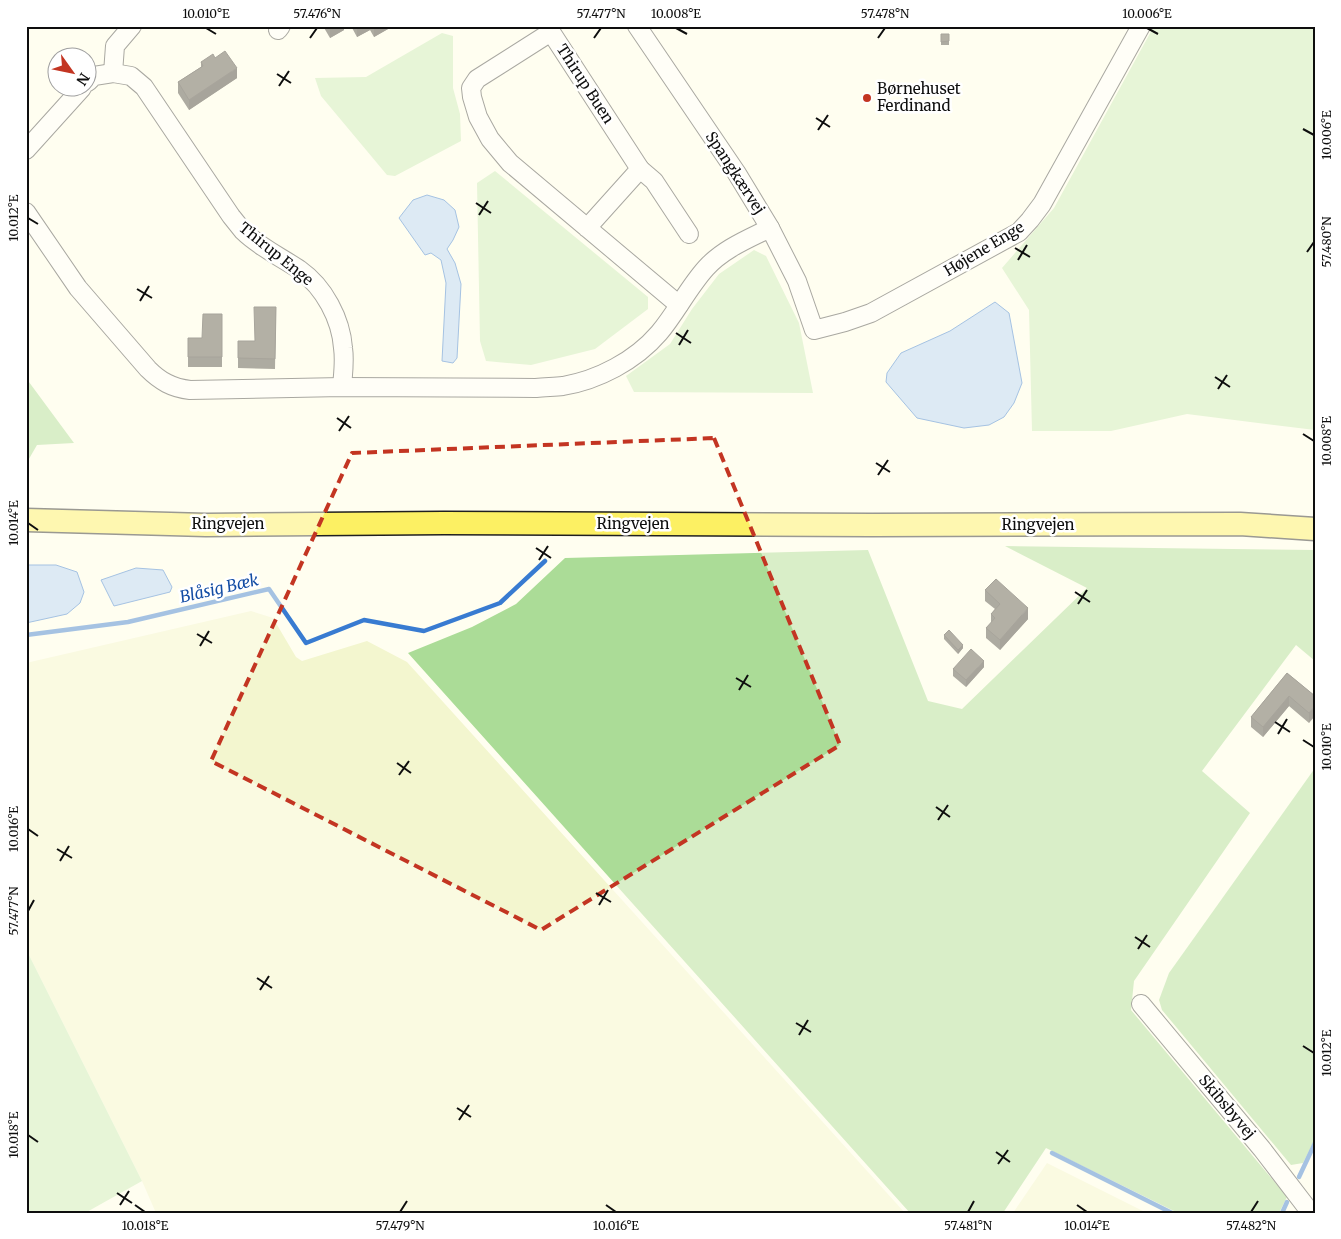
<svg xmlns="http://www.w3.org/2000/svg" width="1341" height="1239" font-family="Merriweather,serif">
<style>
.farmland{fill:#f3f6cf}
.green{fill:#caebb8}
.forest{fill:#abdc97}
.water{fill:#b3d3f8;stroke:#387bd1}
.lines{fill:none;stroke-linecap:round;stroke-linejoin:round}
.stream{stroke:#387bd1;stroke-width:4.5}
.minor-casing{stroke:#414141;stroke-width:20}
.major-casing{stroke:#1f1f1f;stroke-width:25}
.minor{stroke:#fff;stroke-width:18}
.major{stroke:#fcf063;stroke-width:22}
.wall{fill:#4b4740}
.shaded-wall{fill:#3d3934}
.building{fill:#57524a;stroke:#3d3934}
.marked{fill:none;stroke:#c33522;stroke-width:4;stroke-dasharray:10 6;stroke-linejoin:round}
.ticks{fill:none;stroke:#0e0e0e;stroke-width:2}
.poi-dot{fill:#c33522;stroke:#fff;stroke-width:2}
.labels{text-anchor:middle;stroke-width:5;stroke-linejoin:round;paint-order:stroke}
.street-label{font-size:15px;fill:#0e0e0e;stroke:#fff}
.poi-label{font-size:15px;fill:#0e0e0e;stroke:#fff;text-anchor:start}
.water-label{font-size:16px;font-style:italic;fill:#144da4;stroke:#fff}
.neatline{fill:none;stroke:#0e0e0e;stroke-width:2}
.ticks-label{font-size:12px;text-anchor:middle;fill:#0e0e0e}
</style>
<rect width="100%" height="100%" fill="#fffef0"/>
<g class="farmland">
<polygon points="251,611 273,618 296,657 302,661 367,641 407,662 905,1213 156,1213 142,1181 26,949 26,663"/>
<polygon points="1047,1163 1147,1213 1013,1213"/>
</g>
<g class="green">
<polygon points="1154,26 1315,27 1315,430 1187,414 1111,431 1032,431 1029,310 1002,268 1054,208"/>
<polygon points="442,33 453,36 453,88 460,114 461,141 395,176 387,175 321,96 315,78 366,77"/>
<polygon points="495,171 648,297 648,309 595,349 531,365 486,361 480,341 477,183"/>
<polygon points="754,250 766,256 799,323 813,393 634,392 626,376 670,344 692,309 719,274"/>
<polygon points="26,949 142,1181 85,1213 26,1213"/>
</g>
<g class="forest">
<polygon points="26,378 74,443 37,445 26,464"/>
<polygon points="1005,546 1315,550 1315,661 1296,645 1202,771 1250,813 1134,981 1131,1010 1287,1197 1279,1213 1178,1213 1046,1148 1003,1213 910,1213 408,653 472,627 516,604 565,558 868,550 928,701 962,709 1087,588"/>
<polygon points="1315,768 1315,1139 1303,1163 1291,1165 1162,1010 1159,1000 1169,973"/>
</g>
<g class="water">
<polygon points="427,195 444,200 455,210 459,227 453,240 447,249 455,263 461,284 457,358 453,363 442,361 446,283 441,260 431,253 425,255 399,218 413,200"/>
<polygon points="995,302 1009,313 1022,383 1014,403 1004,417 989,425 964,428 917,418 886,382 887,373 901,353 950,331"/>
<polygon points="26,565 56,565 77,572 84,592 80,603 67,614 26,623"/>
<polygon points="136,568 163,570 172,587 170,592 114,606 101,580"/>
</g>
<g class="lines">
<g class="stream">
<polyline points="26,635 128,622 269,589 306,643 364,620 424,631 500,603 545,561"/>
<polyline points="1052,1153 1172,1213"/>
<polyline points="1299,1177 1315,1143"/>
<polyline points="1282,1213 1287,1202"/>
</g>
<g class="minor-casing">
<g id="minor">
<polyline points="637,26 736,172 770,228 797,281 814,330 845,322 871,313 1019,232 1030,220 1042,204 1141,26"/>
<polyline points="278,30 281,26"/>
<polyline points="113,73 115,46 132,26"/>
<path d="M88,82l6,-6 19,-3 18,3 13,11 87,129c4,5 8,10 12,15 16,16 38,26 57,39 24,17 41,49 43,78 2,13 0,26 -1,39"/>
<polyline points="26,150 82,88"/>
<polyline points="640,169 654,181 689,234"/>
<path d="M26,212l52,76 70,81c12,12 24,19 42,21l152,-3 194,1c9,-1 18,-1 27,-2 35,-6 72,-25 96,-53 17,-20 29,-45 47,-65 17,-19 42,-29 64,-40"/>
<polyline points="587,228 640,169 551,32 477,79 471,88 472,97 478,117 490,139 510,163 679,305"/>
<polyline points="1141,1004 1262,1149 1311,1213"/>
</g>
</g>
<g class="major-casing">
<polyline id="major" points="26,520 206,525 444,523 872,525 1240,524 1315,529"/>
</g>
<use href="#minor" class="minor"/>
<use href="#major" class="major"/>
</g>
<g class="wall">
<polygon points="323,26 344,26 344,30 330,38"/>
<polygon points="351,26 388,26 388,29 374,37 370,30 357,37"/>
<rect x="941" y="34" width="8" height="11"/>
<polygon points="215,58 237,78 189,110 178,93 178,82 201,67 201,62"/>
<polygon points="276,307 275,369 238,368 238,341 255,341"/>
<polygon points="222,314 222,367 188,367 188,338 202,338"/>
<polygon points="985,590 1028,619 1000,650 986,638 986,628 991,623 991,614 995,609 985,601"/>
<polygon points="944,635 963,648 958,654 944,639"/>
<polygon points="984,667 966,687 953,676 953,669"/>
<polygon points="1287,673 1315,696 1309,723 1289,706 1263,737 1251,727 1251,717"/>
</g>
<g class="shaded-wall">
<polygon points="330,26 344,26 344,30 330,38"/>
<polygon points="357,26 370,26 370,30 357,37"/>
<polygon points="374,26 388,26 388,29 374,37"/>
<polygon points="237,68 237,78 189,110 189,100"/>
<polygon points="1028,608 1028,619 1000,650 1000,640"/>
<polygon points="963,645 963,648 958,654 958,650"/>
<polygon points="984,661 984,667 966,687 966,680"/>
<polygon points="1289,696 1289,706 1263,737 1263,727"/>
<polygon points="1315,706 1315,716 1309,723 1309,713"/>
</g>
<g class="building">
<polygon points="941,34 949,34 949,41 941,42"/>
<polygon points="225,51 237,68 189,100 178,82 203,66 201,62 213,54 215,58"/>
<polygon points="254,307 276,307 275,359 238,358 238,341 255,341"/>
<polygon points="203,314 222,314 222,357 188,357 188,338 202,338"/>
<polygon points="996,579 1028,608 1000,640 986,628 995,618 991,614 1000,604 985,590"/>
<polygon points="949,630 963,645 958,650 944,635"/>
<polygon points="971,649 984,661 966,680 953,669"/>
<polygon points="1287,673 1315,696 1315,706 1309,713 1289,696 1263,727 1251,717"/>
</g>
<path d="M0 0H1341V1239H0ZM714,438l126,307 -299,185 -330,-169 141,-308z" fill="#fffef0" fill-opacity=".55" fill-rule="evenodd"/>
<path class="marked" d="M714,438l126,307 -299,185 -330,-169 141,-308z"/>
<path class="ticks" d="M206,28l10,6M676,28l11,6M1147,28l11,6M310,38l7,-10M594,38l7,-10M878,38l7,-10M277,74l14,9M279,86l10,-15M816,118l14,9M1303,129l11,6M818,130l10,-15M476,203l15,10M479,215l9,-14M28,218l10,6M1015,248l15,9M1307,252l7,-10M1018,260l9,-15M137,289l15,9M140,301l9,-15M676,333l15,10M679,345l9,-15M1215,377l15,10M1218,389l9,-14M337,418l14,10M339,431l10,-15M1303,434l11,7M876,463l14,9M878,475l10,-15M28,523l10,7M536,548l15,10M539,560l9,-14M1075,592l15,10M1078,604l9,-14M197,634l15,9M200,646l9,-15M736,678l15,9M739,690l9,-15M1275,722l15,10M1278,734l9,-15M1303,740l11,7M397,763l14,10M399,775l10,-14M936,807l14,10M938,820l10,-15M28,829l10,7M57,849l15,9M60,861l9,-15M596,893l15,9M599,905l9,-15M28,911l6,-11M1135,937l15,10M1138,949l9,-14M257,978l15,10M260,990l9,-14M796,1023l15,9M799,1035l9,-15M1303,1046l11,7M457,1108l14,9M459,1120l10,-15M28,1135l10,7M996,1152l14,10M998,1164l10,-14M117,1193l15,10M120,1205l9,-14M135,1205l10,7M606,1205l10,7M1077,1205l10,7M400,1212l7,-11M968,1212l6,-11M1251,1212l7,-11"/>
<circle class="poi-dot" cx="867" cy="98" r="5"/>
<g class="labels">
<g class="street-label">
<text transform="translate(585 84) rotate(57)" y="5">Thirup Buen</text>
<text transform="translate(735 173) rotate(57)" y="5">Spangkærvej</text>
<text transform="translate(984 249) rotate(-31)" y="5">Højene Enge</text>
<text transform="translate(276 254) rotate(39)" y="5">Thirup Enge</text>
<text x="228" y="529">Ringvejen</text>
<text x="633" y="529">Ringvejen</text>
<text x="1038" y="530">Ringvejen</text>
<text transform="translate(1227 1107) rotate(50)" y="5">Skibsbyvej</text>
</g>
<g class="poi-label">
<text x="877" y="94">Børnehuset<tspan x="877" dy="17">Ferdinand</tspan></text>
</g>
<g class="water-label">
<text transform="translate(219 588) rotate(-13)" y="6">Blåsig Bæk</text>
</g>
</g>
<rect width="1341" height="1239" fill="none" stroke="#ffffff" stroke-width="55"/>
<g transform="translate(72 72) rotate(123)"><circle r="24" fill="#ffffff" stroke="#9f9f9f"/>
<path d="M0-4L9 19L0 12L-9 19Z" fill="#c33522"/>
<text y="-8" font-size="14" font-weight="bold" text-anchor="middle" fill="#0e0e0e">N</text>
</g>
<rect x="28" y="28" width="1286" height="1184" class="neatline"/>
<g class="ticks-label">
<text x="206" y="18">10.010°E</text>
<text x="317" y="18">57.476°N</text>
<text x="601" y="18">57.477°N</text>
<text x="676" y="18">10.008°E</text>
<text x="885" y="18">57.478°N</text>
<text x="1147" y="18">10.006°E</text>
<text transform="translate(1327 135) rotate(-90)" y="4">10.006°E</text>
<text transform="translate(14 218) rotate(-90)" y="4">10.012°E</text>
<text transform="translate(1327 242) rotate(-90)" y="4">57.480°N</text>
<text transform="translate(1327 441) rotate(-90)" y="4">10.008°E</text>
<text transform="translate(14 523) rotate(-90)" y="4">10.014°E</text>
<text transform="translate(1327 747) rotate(-90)" y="4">10.010°E</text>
<text transform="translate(14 829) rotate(-90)" y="4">10.016°E</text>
<text transform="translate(14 911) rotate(-90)" y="4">57.477°N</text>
<text transform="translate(1327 1053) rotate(-90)" y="4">10.012°E</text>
<text transform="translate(14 1135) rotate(-90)" y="4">10.018°E</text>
<text x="145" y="1230">10.018°E</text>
<text x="400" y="1230">57.479°N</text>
<text x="616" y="1230">10.016°E</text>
<text x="968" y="1230">57.481°N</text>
<text x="1087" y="1230">10.014°E</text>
<text x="1251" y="1230">57.482°N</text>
</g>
</svg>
